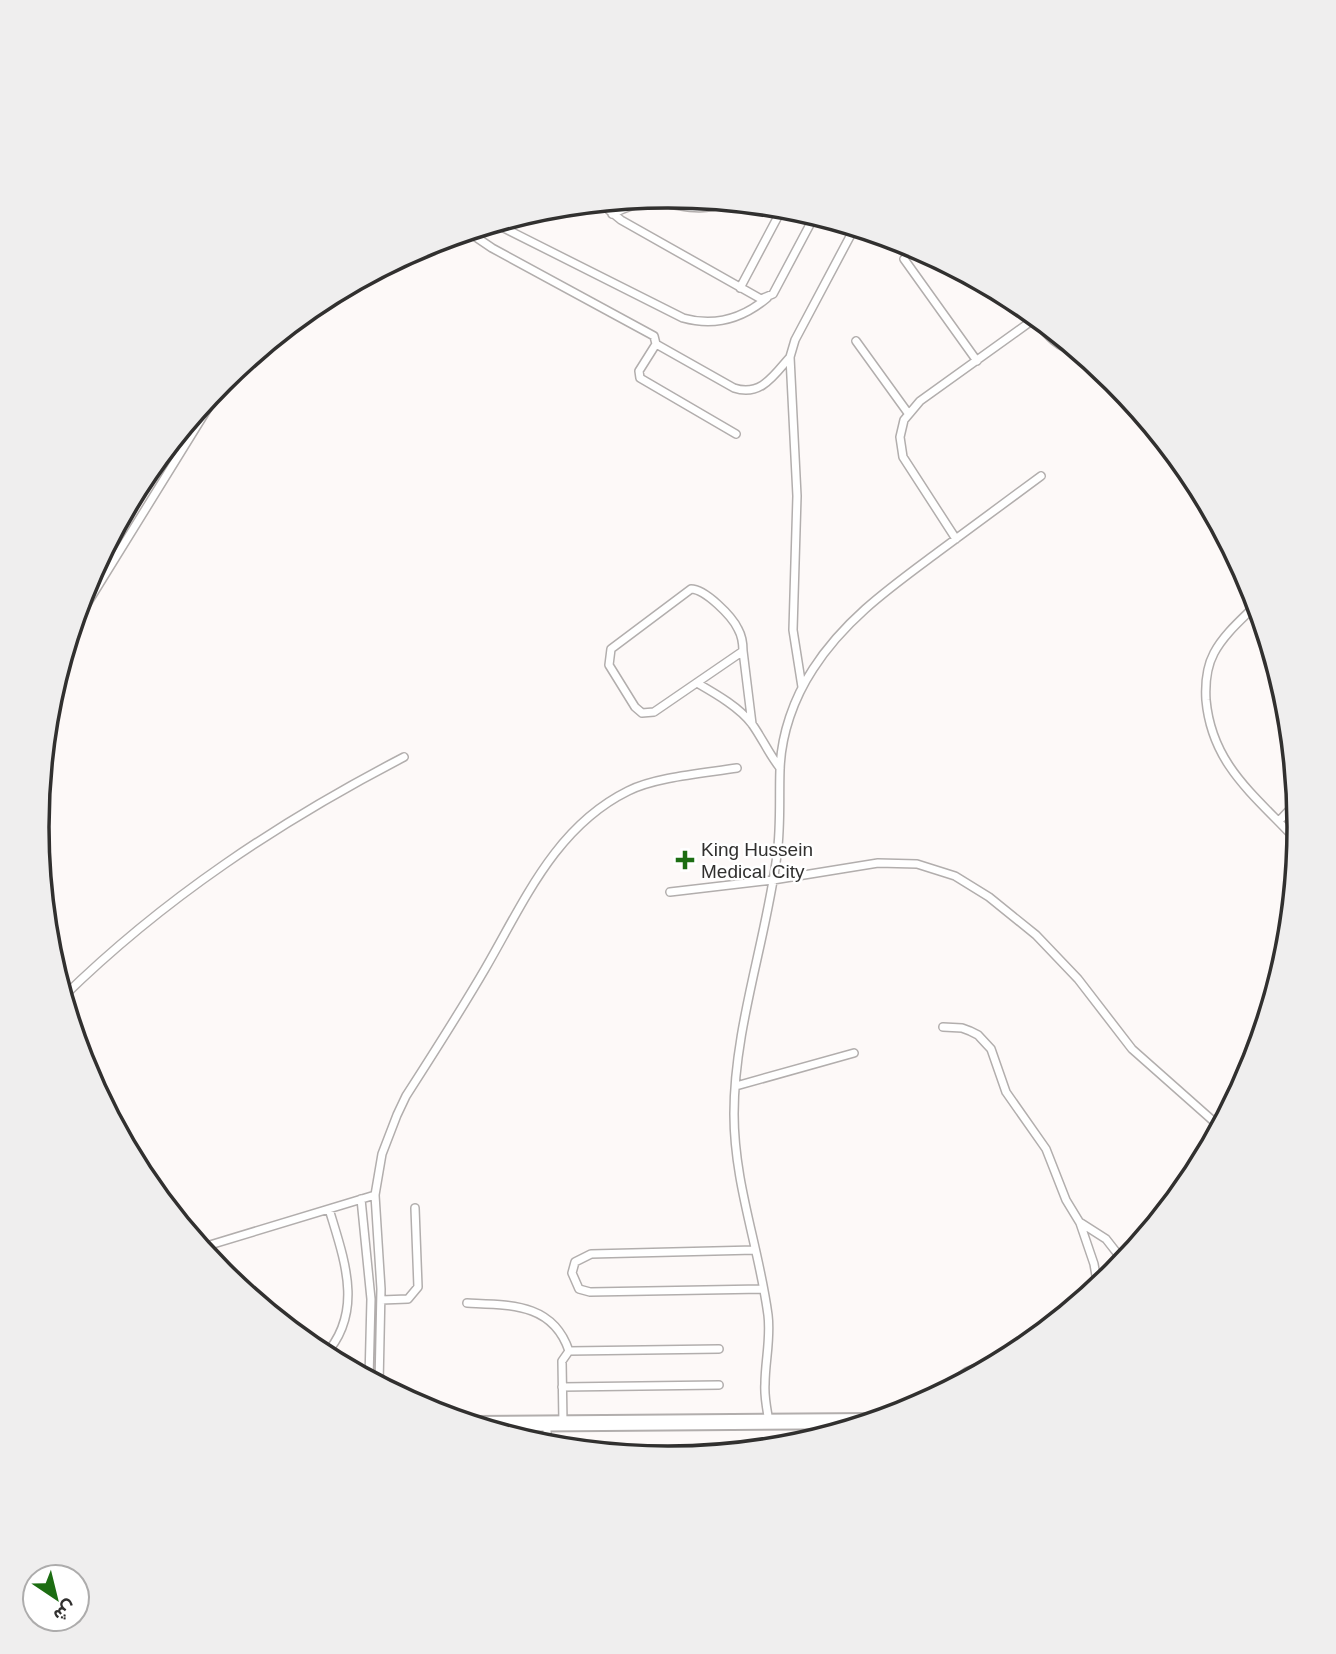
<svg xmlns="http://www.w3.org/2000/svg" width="1336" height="1654" font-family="Helvetica,Vazirmatn,sans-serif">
	<rect width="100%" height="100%" fill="#fdf9f8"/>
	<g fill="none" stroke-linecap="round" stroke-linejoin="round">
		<!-- lane casing -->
		<g stroke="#b2aead" stroke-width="10">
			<path id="lane" d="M599,202L621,220L761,299L773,294L815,215
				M612,214C624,208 636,203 649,203C682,202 691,215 728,202
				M494,223L683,318C715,327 742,319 767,298
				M467,231L492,248L654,336L656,344L639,371L640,378L736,434
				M904,259L977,361
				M740,288L783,207
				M1034,319C1047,335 1058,349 1079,352
				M856,341L908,413
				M656,344L734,388C761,397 774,375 790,357
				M956,539L903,457L900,437L904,420L920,401L1037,317
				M691,589C705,589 732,616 738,629C742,636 743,643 743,651L654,712L642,713L635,707L609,665L611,649Z
				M1257,604C1242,619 1224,634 1214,653C1206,668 1205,683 1206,700C1212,766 1256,796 1298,842
				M72,628L229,374
				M743,651L752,724
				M697,683C716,694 739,707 752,724C762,738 769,754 780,768
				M802,687L793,630L797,496L790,357L795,340L855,227
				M1279,821L1297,802
				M670,892L773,880L878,863L917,864L955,876L989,897L1036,935L1078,979L1132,1049L1220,1127
				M63,997C164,898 279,822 404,757
				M943,1027L962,1028L970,1031L978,1035L991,1049L1006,1092L1046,1149L1066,1200L1080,1223L1094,1264L1098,1287
				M736,1086L854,1053
				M361,1199L371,1299L369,1379
				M1081,1223L1106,1239L1124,1262
				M200,1248L375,1195
				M755,1250L591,1254L575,1262L572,1273L579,1289L590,1292L763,1289
				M381,1300L408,1299L418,1287L415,1208
				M467,1303C510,1305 553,1303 569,1351
				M324,1356C365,1312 344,1259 329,1209
				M379,1385L381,1289L375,1195L382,1154L397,1115L406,1096C433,1054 460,1012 485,969C524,902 555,827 628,791C655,777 706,773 737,768
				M562,1387L719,1385
				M769,1422C767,1409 764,1397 765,1384C765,1361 771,1339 768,1315C759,1247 734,1184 734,1114C734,1028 766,941 777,855C781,826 779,798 780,770C781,734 794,698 813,669C845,619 891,587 938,552C972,527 1007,501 1041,476
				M563,1423L562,1361L569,1351L719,1349
				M547,1446V1423"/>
		</g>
		<!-- street casing -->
		<g stroke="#b2aead" stroke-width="18">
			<path id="street" d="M952,1387L969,1375L999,1363
				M473,1424L874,1421"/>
		</g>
		<!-- lane -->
		<use href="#lane" stroke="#fff" stroke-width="7"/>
		<!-- street -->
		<use href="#street" stroke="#fff" stroke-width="14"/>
	</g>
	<!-- markers -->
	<path fill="#1c6d12" stroke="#fff" stroke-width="2.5" d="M681.5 849.5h7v7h7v7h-7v7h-7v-7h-7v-7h7z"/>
	<g text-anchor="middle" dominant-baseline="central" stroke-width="5" stroke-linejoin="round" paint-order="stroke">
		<!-- poi labels -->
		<g font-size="19" fill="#31302f" stroke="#fff" text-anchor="start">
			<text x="701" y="849">King Hussein<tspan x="701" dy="22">Medical City</tspan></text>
		</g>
	</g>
	<!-- crop -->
	<path d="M0 0H1336V1654H0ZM49 827a619 619 0 1 1 1238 0a619 619 0 1 1-1238 0Z" fill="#efeeee" fill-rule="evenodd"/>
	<path fill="none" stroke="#31302f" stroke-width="3.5" d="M49 827a619 619 0 1 1 1238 0a619 619 0 1 1-1238 0Z"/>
	<!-- north arrow -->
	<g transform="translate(56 1598) rotate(145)"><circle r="33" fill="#ffffff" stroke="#adacac" stroke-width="2"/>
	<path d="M0-5L12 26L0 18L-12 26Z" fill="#1c6d12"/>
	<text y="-10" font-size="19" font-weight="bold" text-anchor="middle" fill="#31302f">ش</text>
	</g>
</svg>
